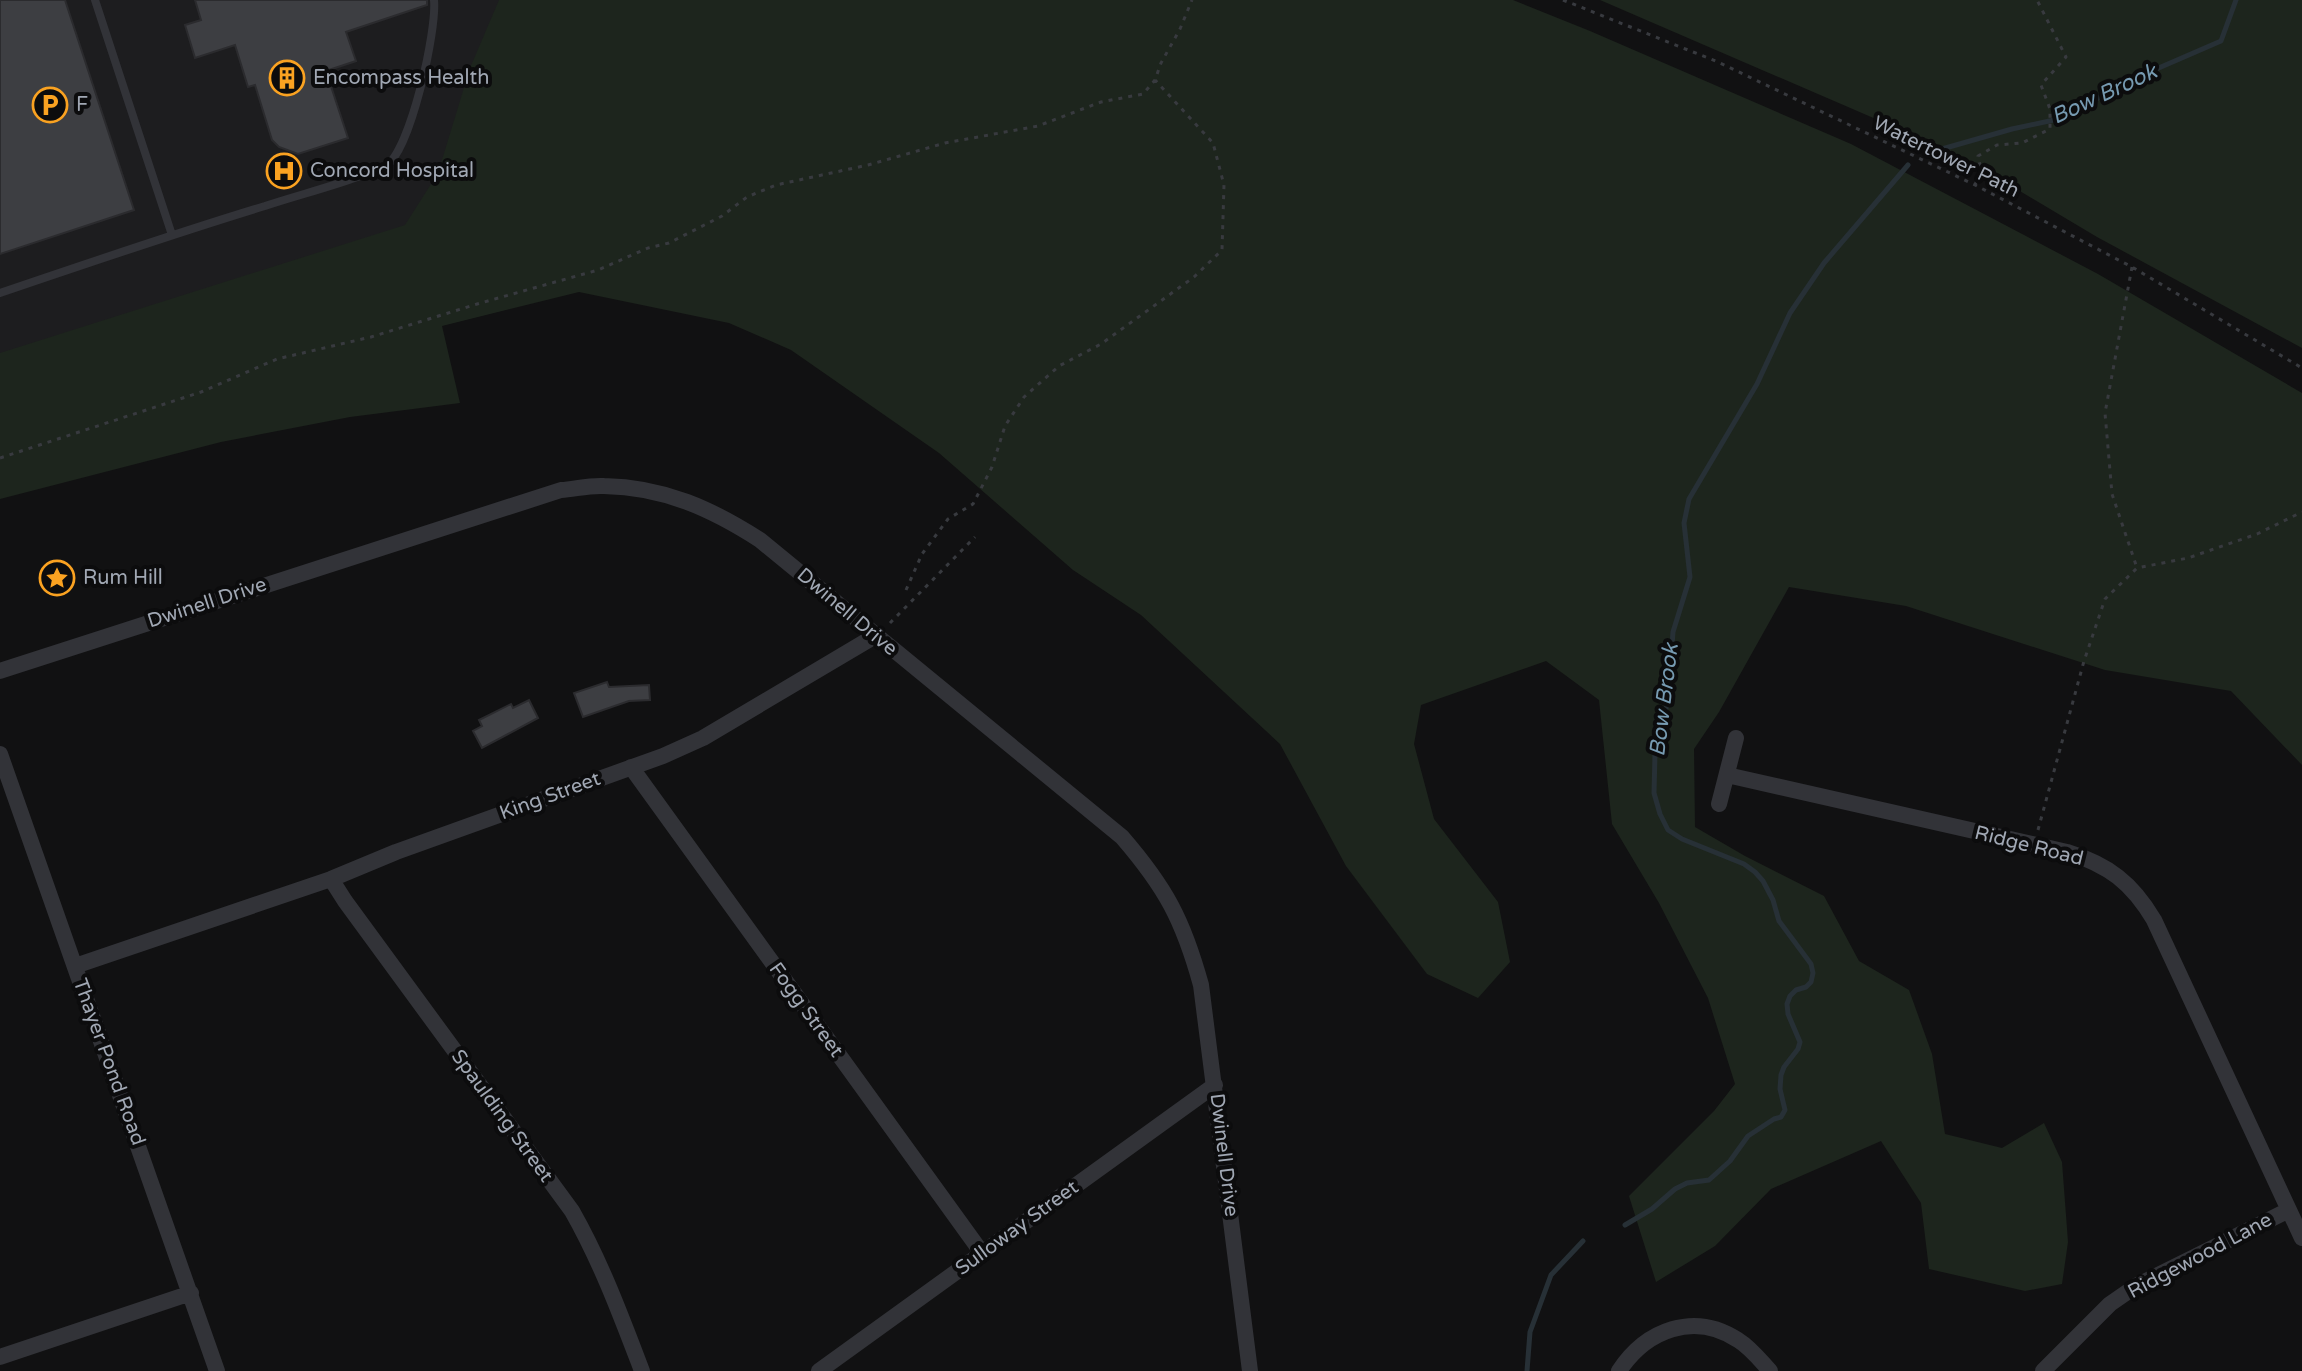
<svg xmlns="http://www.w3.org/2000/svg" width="2302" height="1371" font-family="'Varela Round',sans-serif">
	<rect width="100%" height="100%" fill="#111112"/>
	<!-- built -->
	<path fill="#1d1d1f" d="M0,0H524L648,248L0,445Z"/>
	<!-- green -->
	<path fill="#1d251d" d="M499,0H1513L1590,31L1851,144L2098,274L2302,393V765L2231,691L2105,670L1906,606L1789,587L1719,712L1694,749L1695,827L1745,856L1824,896L1859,961L1909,990L1932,1054L1945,1134L2002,1148L2044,1123L2062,1162L2068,1242L2062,1284L2025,1291L1929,1269L1921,1203L1881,1141L1771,1189L1715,1246L1656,1282L1629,1196L1714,1111L1735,1084L1708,998L1659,903L1612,824L1599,700L1546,661L1421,705L1414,744L1434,819L1498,902L1510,962L1478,998L1427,974L1346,866L1280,744L1141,615L1073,570L939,453L791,350L729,323L579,292L442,326L460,403L350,417L221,442L0,499V353L405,225L438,173L470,68Z
		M1600,0H2302V348L2097,237L2003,181L1892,126Z"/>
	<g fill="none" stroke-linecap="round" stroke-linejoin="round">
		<!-- stream -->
		<path stroke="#273036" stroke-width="5" d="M1942,149L2012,129L2063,118L2124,83L2221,41L2236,0
			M1625,1225L1652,1209L1675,1189L1687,1183L1709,1180L1730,1161L1748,1136L1774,1119L1781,1117L1785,1110L1780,1089L1781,1075L1784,1067L1798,1049L1800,1042L1788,1014L1787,1004L1790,996L1796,990L1806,987L1811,982L1813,973L1811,964L1779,921L1773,900L1763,881L1755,872L1744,864L1682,839L1668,830L1660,814L1654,793L1655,754L1668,700L1673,632L1690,577L1684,523L1689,499L1757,384L1790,313L1824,263L1908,165
			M1527,1371L1530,1332L1551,1275L1583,1241"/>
	</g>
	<!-- building -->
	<path fill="#3d3e42" stroke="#2b2b2e" stroke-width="2" d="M0,0H65L134,210L0,254Z
		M195,0H427V5L346,32L356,61L326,71L348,138L298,154L279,147L272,140L255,85L248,87L235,45L195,58L185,25L201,20Z
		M607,682L609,687L649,685L650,700L629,701L583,717L574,693Z
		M529,700L538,718L482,748L473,731L482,726L479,720L511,704L513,708Z"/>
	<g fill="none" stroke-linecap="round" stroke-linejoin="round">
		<!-- path -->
		<path stroke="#383a3f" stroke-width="3" stroke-dasharray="4 6" stroke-linecap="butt" d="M1563,0L1718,62L1975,185L2132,267L2302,368
			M1975,185L1981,170L1978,156L1997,145L2022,143L2050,129V109L2041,85L2066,57L2037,0
			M2132,267L2105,413L2112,494L2137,568
			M0,458L201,392L277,359L371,337L477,304L598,270L648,248L669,243L722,216L747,197L776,185L868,165L945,143L1038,126L1101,102L1143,94L1155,80L1161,63L1180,29L1192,0
			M906,590L922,554L948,519L973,504L992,467L1005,426L1024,397L1059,366L1101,344L1194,277L1222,250L1224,185L1213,143L1155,80
			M890,623L975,537
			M2038,830L2084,661L2105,599L2137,568L2188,558L2257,534L2302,512"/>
		<!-- lane -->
		<path stroke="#323338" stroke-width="8" d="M95,0L172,235
			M0,293C88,263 176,233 265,206C298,195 331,187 363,175C370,172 380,170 386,166C411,149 437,30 434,0"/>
		<!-- street -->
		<path stroke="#323338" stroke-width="16" d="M0,671L561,490C575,489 590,485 604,486C664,487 712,509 760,540L1122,837C1166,888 1183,920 1201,985L1250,1371
			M0,754L217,1371
			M631,767L982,1253
			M1727,775L2067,852C2109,865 2132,883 2154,920L2302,1238
			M1719,804L1736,738
			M331,879L345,901L572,1211C601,1262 621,1316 642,1371
			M75,966L331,879L396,852L663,756L703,738L875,636
			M0,1357L191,1293
			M819,1371L1215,1085
			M1619,1371C1646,1330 1694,1311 1738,1340C1751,1348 1760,1360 1770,1371
			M2043,1371L2110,1304L2136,1286L2289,1210"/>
	</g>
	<!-- icons -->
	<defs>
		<g id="building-ring" transform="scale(1.8)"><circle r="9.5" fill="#0c0c0d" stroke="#faa221" stroke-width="1.5"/><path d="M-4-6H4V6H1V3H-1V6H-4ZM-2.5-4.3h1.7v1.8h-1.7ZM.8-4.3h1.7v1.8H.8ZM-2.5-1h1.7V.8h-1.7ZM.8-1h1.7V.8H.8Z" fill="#faa221"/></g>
		<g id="parking-ring" transform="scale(1.8)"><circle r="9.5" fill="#0c0c0d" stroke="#faa221" stroke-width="1.5"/><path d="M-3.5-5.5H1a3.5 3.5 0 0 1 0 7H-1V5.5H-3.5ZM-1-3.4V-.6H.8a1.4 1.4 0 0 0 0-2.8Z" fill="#faa221"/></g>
		<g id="hospital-ring" transform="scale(1.8)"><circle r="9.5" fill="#0c0c0d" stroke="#faa221" stroke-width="1.5"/><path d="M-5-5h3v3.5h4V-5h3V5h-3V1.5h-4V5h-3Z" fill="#faa221"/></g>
		<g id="sight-ring" transform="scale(1.8)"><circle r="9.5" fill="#0c0c0d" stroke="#faa221" stroke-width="1.5"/><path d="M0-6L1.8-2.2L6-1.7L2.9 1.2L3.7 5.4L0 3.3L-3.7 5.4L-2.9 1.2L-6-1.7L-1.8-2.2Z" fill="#faa221"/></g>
	</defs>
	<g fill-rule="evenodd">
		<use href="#building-ring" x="287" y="78"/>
		<use href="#parking-ring" x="50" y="105"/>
		<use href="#hospital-ring" x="284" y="171"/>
		<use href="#sight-ring" x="57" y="578"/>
	</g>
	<g text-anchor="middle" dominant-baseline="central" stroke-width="8" stroke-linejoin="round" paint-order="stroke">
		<!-- poi labels -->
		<g font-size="20" fill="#a1a8b4" stroke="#0c0c0d" text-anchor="start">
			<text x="313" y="78">Encompass Health</text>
			<text x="76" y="105">F</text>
			<text x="310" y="171">Concord Hospital</text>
			<text x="83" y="578">Rum Hill</text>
		</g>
		<!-- street labels -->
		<g font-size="20" fill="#a1a8b4" stroke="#0c0c0d">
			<text transform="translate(1946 157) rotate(26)">Watertower Path</text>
			<text transform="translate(207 603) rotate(-18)">Dwinell Drive</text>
			<text transform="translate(847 612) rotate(40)">Dwinell Drive</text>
			<text transform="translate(550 796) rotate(-20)">King Street</text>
			<text transform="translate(2029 846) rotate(14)">Ridge Road</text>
			<text transform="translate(806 1010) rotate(54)">Fogg Street</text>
			<text transform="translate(109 1062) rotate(70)">Thayer Pond Road</text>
			<text transform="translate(502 1116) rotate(54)">Spaulding Street</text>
			<text transform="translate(1224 1155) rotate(83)">Dwinell Drive</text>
			<text transform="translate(1017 1228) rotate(-36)">Sulloway Street</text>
			<text transform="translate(2200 1256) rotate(-28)">Ridgewood Lane</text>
		</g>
		<!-- water labels -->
		<g font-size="22" font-style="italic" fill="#769ab1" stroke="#0c0c0d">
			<text transform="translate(2104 94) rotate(-25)">Bow Brook</text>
			<text transform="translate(1664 700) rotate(-83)">Bow Brook</text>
		</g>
	</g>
</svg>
